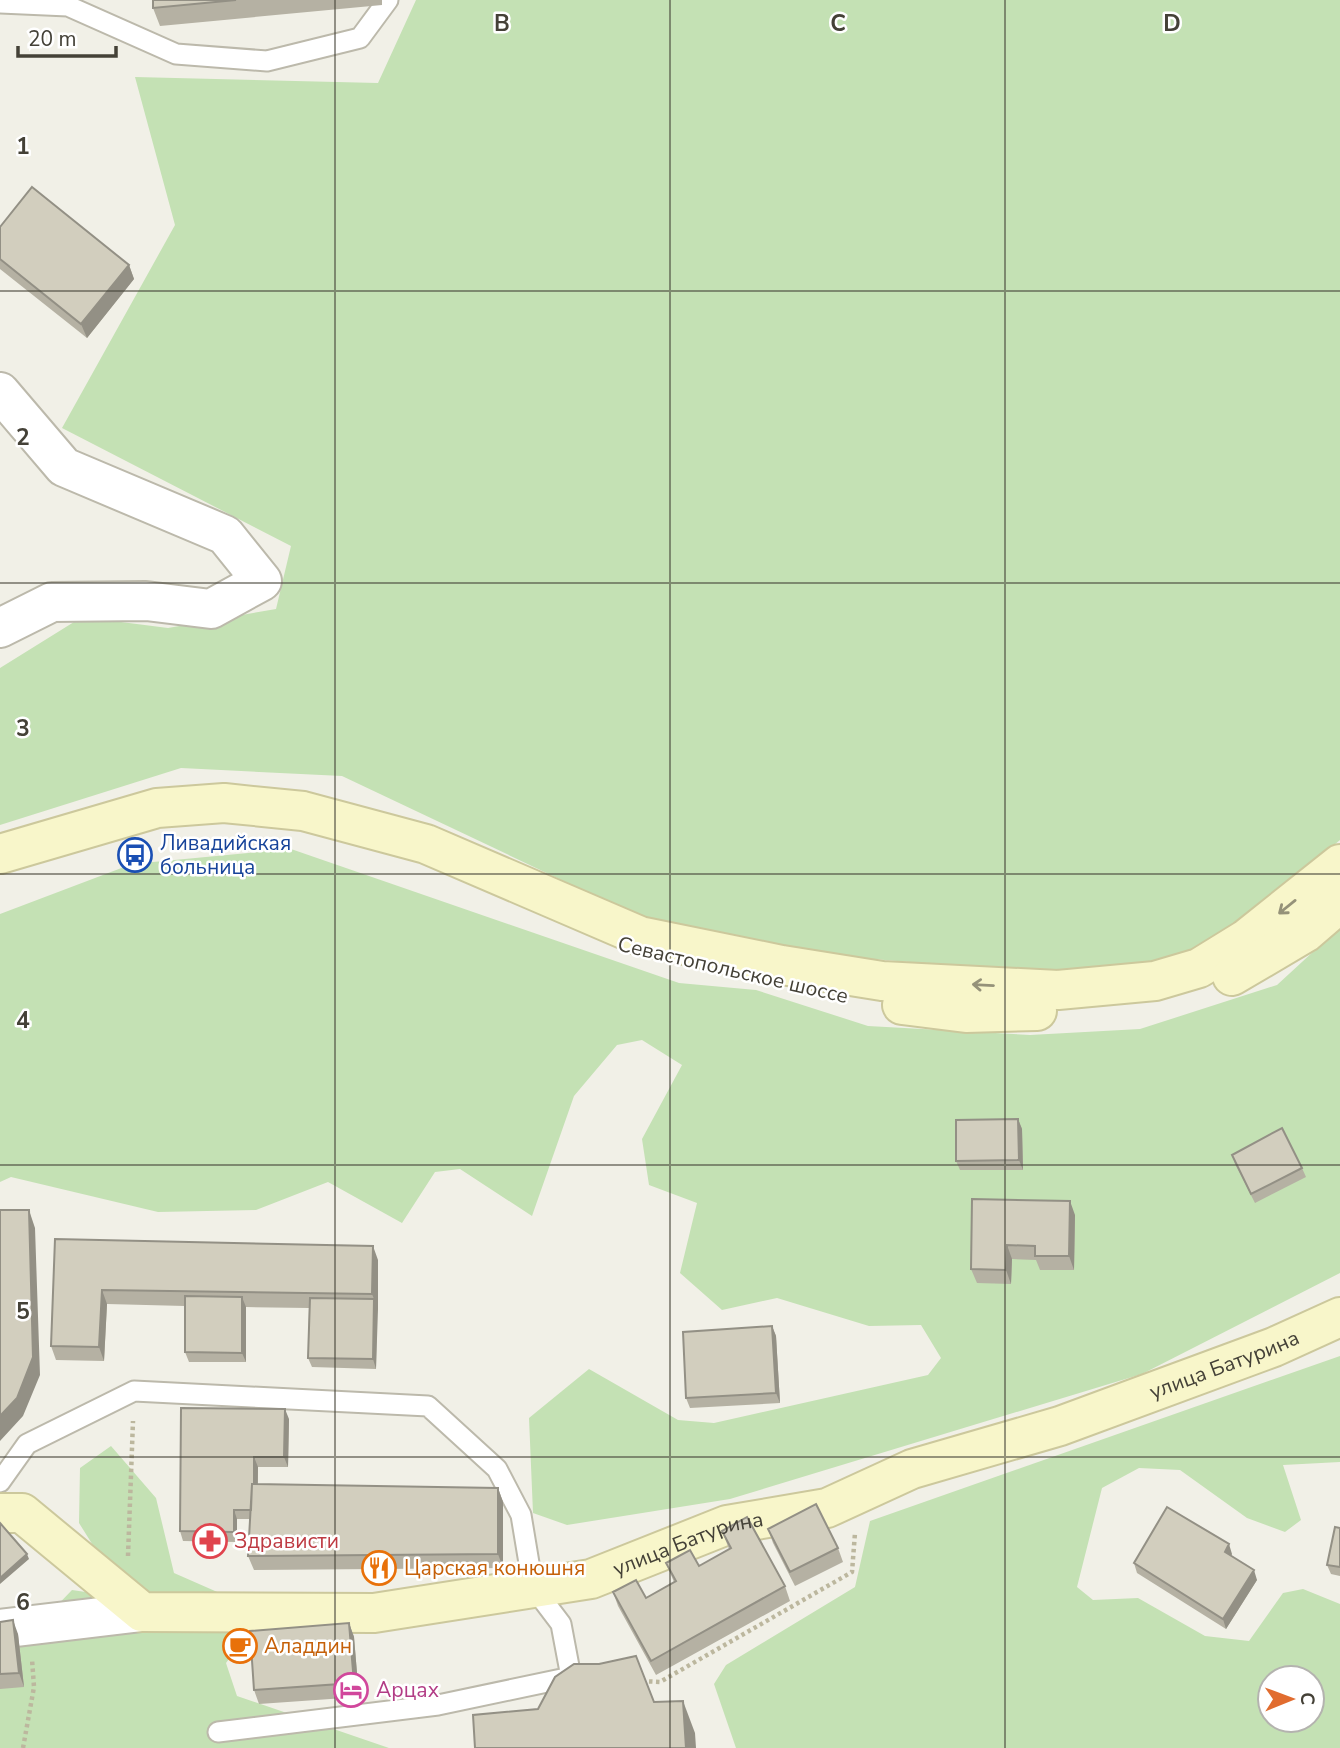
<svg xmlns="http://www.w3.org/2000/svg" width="1340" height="1748" font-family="'Nunito Sans',sans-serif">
	<rect width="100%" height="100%" fill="#f1f0e7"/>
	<!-- green -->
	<path fill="#c4e1b4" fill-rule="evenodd" d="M416,0H1340V840L1211,948L1134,972L1085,976L860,958L684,938L342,776L181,768L0,825V668L82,617L168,628L276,609L291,546L62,428L175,225L135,77L378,83Z
		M291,849L679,983L756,990L868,1026L1030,1035L1140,1029L1277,985L1340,927V1273L1142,1374L730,1499L567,1525L533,1513L529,1418L589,1369L678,1420L714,1423L928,1375L941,1358L921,1325L869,1326L777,1298L722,1310L680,1273L697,1203L649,1185L642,1139L682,1065L642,1040L617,1045L574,1096L532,1216L460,1169L435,1172L402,1223L328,1182L256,1210L158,1212L11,1177L0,1182V914L132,864Z
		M1340,1356V1462L1283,1465L1301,1520L1285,1532L1247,1518L1180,1470L1139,1468L1102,1488L1077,1587L1093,1600L1138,1598L1205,1636L1249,1641L1283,1593L1303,1589L1340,1604V1748H736L714,1684L726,1665L855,1587L870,1521ZM1270,1678H1312V1720H1270Z
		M111,1446L156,1498L174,1573L263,1612L226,1663L237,1696L389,1748H0V1647L19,1645L72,1590L126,1598L79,1523L80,1468Z"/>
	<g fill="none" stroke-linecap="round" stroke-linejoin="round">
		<!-- lane casing -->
		<g stroke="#bcb9ab" stroke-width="23">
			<path id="lane" d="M0,3L68,6L176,54L267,61L360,38L388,0
				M0,1482L27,1444L134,1391L428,1406L497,1469L521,1515L533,1587L561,1624L571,1677L438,1705L218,1732"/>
		</g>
		<!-- street casing -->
		<g stroke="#bcb9ab" stroke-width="42">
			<path id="street" d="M0,392L64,467L225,535L262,581L211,609L146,601L52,602L0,628
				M0,1629L142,1612"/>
		</g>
		<!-- secondary casing -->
		<g stroke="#ccc89c" stroke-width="42">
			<g id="secondary">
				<path d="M0,854L157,808L224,803L303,811L426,844L640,936L782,965L882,981L1058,990L1155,981L1199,968L1246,939L1340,864"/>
				<path d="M1232,976L1305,933L1340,903"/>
				<path d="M902,1005L966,1013L1037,1011"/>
				<path id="s1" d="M0,1513H22L142,1612L374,1613L591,1579L727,1525L827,1508L912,1469L1060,1426L1274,1347L1340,1317"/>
			</g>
		</g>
		<!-- path -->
		<path stroke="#bcb79e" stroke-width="4.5" stroke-dasharray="3.5 3.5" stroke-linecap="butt" d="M128,1556L133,1421
			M642,1681L660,1682L852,1572L855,1533
			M23,1748L34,1687L32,1659"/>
		<!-- lane -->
		<use href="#lane" stroke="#fff" stroke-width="19"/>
		<!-- street -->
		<use href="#street" stroke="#fff" stroke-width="38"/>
		<!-- secondary -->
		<use href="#secondary" stroke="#f8f6ca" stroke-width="38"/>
	</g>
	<!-- wall -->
	<path fill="#b5b1a3" d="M153,0H382V5L160,26L153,8Z
		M0,227L129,265L134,279L87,338L0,269Z
		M1018,1119L1022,1129L1023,1170H960L956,1161Z
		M1232,1155L1302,1168L1306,1177L1255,1203L1235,1164Z
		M972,1199L1075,1215L1074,1270H1040L1036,1260L1012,1259L1011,1284L977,1283L971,1269Z
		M55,1239L378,1260L376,1369L312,1367L308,1358L309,1308L246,1307V1362H189L185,1352V1306L107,1304L104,1361L56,1360L51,1346Z
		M772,1326L776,1336L780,1403L690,1408L686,1398Z
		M289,1419L288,1467H258V1484L498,1488L503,1502V1568L254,1570L248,1556L250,1519H237V1542L183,1541L180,1531Z
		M1340,1528V1576L1331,1574L1327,1565Z
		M768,1529L838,1548L843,1562L795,1586L773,1543Z
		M722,1531L785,1586L790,1601L656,1675L618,1606L613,1592L646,1598L674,1582L666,1563L699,1566L729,1549Z
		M1232,1554L1231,1556L1257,1580L1226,1629L1137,1573L1134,1563Z
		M0,1622L18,1634L24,1687L0,1689Z
		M349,1623L354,1637L359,1697L259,1704L254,1690Z"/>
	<!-- shaded-wall -->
	<path fill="#939085" d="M129,265L134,279L87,338L81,324Z
		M1018,1119L1022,1129L1023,1170L1019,1160Z
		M1070,1201L1075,1215L1074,1270L1069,1256Z
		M29,1210L35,1228L40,1375L23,1416L0,1441V1416Z
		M1007,1245L1012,1259L1011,1284L1006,1270Z
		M373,1246L378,1260V1309L372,1294Z
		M102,1290L107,1304L104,1361L99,1347Z
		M242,1297L246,1307V1362L242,1353Z
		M374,1299L378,1309L376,1369L373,1359Z
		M772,1326L776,1336L780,1403L776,1393Z
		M285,1409L289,1419L288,1467L284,1457Z
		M254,1457L258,1467L257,1519L254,1510Z
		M498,1488L503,1502V1568L498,1554Z
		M234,1510L237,1519V1542L234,1532Z
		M1229,1544L1232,1554L1228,1561L1225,1552Z
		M27,1554L29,1559L0,1584V1578Z
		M1254,1570L1257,1580L1226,1629L1223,1619Z
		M13,1620L18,1634L24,1687L19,1673Z
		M349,1623L354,1637L359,1697L354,1683Z
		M683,1701L695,1733L696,1748H686Z"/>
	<!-- building -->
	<path fill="#d2cebe" stroke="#939085" stroke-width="2" d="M153,0H236L153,8Z
		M32,187L129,265L81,324L0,259V227Z
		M1018,1119L1019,1160L956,1161V1120Z
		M1282,1128L1302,1168L1251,1194L1232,1155Z
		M972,1199L1070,1201L1069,1256H1035V1246L1007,1245L1006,1270L971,1269Z
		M0,1210H29L33,1357L17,1398L0,1416Z
		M55,1239L373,1246L372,1294L102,1290L99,1347L51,1346Z
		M185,1296L242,1297V1353L185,1352Z
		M310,1298L374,1299L373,1359L308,1358Z
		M772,1326L776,1393L686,1398L683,1332Z
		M181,1408L285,1409L284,1457H254V1484H252L251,1510H234V1532L180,1531Z
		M252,1484L498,1488V1554L248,1556Z
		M816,1504L838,1548L790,1572L768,1529Z
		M1167,1507L1229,1544L1225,1552L1254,1570L1223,1619L1134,1563Z
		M747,1517L785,1586L651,1661L613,1592L636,1580L646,1598L676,1581L666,1563L690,1550L699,1566L731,1548L722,1531Z
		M0,1523L27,1554L0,1578Z
		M1335,1527L1340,1528V1567L1327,1565Z
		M13,1620L19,1673L0,1674V1622Z
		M349,1623L354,1683L254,1690L250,1631Z
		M636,1656L654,1702L683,1701L686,1748H475L473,1715L538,1709L555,1677L574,1664H599Z"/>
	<!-- one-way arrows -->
	<defs><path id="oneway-shaft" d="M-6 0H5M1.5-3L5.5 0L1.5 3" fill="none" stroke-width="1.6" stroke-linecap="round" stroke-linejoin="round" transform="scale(1.75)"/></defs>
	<g stroke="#959279">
		<use href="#oneway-shaft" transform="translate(1287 907) rotate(141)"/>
		<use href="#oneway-shaft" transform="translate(983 985) rotate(-177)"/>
	</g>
	<!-- grid -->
	<path fill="none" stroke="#444137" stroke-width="2" stroke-opacity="0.55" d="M335,0V1748M670,0V1748M1005,0V1748M0,291H1340M0,583H1340M0,874H1340M0,1165H1340M0,1457H1340"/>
	<!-- icons -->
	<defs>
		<g id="bus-ring" transform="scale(1.75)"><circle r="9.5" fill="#fff" stroke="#1a4fb4" stroke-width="1.5"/><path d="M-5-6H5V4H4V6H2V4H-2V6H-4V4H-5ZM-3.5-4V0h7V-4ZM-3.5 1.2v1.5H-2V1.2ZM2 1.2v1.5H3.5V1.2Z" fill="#1a4fb4"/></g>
		<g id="pharmacy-ring" transform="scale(1.75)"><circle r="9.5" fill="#fff" stroke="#e0444e" stroke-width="1.5"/><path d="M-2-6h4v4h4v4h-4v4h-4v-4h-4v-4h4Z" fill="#e0444e"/></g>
		<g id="restaurant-ring" transform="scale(1.75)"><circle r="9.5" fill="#fff" stroke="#e8710a" stroke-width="1.5"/><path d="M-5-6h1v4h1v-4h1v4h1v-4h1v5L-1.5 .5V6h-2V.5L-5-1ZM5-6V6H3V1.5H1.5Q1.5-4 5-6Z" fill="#e8710a"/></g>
		<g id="cafe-ring" transform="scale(1.75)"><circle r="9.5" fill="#fff" stroke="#e8710a" stroke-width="1.5"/><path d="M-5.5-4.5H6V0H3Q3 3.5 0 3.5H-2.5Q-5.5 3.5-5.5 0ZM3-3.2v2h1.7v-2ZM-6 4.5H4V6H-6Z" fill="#e8710a"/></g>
		<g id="hotel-ring" transform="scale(1.75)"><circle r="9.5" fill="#fff" stroke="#d1479c" stroke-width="1.5"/><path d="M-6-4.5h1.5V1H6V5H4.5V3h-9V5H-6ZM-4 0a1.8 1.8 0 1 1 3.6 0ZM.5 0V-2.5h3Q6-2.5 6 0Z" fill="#d1479c"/></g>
	</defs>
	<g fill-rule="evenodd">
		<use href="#bus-ring" x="135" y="855"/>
		<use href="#pharmacy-ring" x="210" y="1541"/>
		<use href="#restaurant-ring" x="379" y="1568"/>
		<use href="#cafe-ring" x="240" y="1646"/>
		<use href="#hotel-ring" x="351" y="1690"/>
	</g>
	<g text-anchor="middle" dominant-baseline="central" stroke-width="5" stroke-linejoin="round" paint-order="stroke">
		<!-- transit labels -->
		<g font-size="21" fill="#164399" stroke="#fff" text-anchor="start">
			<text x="160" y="843">Ливадийская<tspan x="160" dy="24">больница</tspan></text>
		</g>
		<!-- street labels -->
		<g font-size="21" fill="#444137" stroke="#fff">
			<text transform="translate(733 970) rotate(13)">Севастопольское шоссе</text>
			<text stroke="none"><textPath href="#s1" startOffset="1300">улица Батурина</textPath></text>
			<text stroke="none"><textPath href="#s1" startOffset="733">улица Батурина</textPath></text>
		</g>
		<!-- health labels -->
		<g font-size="21" fill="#be3a42" stroke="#fff" text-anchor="start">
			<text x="234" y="1541">Здрависти</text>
		</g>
		<!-- food labels -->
		<g font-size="21" fill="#c56008" stroke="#fff" text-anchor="start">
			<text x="404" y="1568">Царская конюшня</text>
			<text x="264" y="1646">Аладдин</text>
		</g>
		<!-- hotel labels -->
		<g font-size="21" fill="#b23c85" stroke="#fff" text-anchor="start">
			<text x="376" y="1690">Арцах</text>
		</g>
	</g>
	<g font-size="23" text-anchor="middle" font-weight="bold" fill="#444137" stroke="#fff" stroke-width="5" stroke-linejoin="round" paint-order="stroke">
		<text x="502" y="31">B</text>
		<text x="838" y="31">C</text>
		<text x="1172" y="31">D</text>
		<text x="23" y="154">1</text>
		<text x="23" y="445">2</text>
		<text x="23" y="736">3</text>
		<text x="23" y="1028">4</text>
		<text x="23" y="1319">5</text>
		<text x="23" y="1610">6</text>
	</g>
	<!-- north arrow -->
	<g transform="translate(1291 1699) rotate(89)"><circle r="33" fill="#ffffff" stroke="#b4b3af" stroke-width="2"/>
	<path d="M0-5L12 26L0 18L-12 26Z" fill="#e16c2f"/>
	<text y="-10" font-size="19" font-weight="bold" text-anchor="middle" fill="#444137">С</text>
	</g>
	<!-- scale -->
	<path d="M18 46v10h98v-10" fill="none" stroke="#444137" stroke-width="3.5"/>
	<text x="28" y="46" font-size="21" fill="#444137" stroke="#ffffff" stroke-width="5" paint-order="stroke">20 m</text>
</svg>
